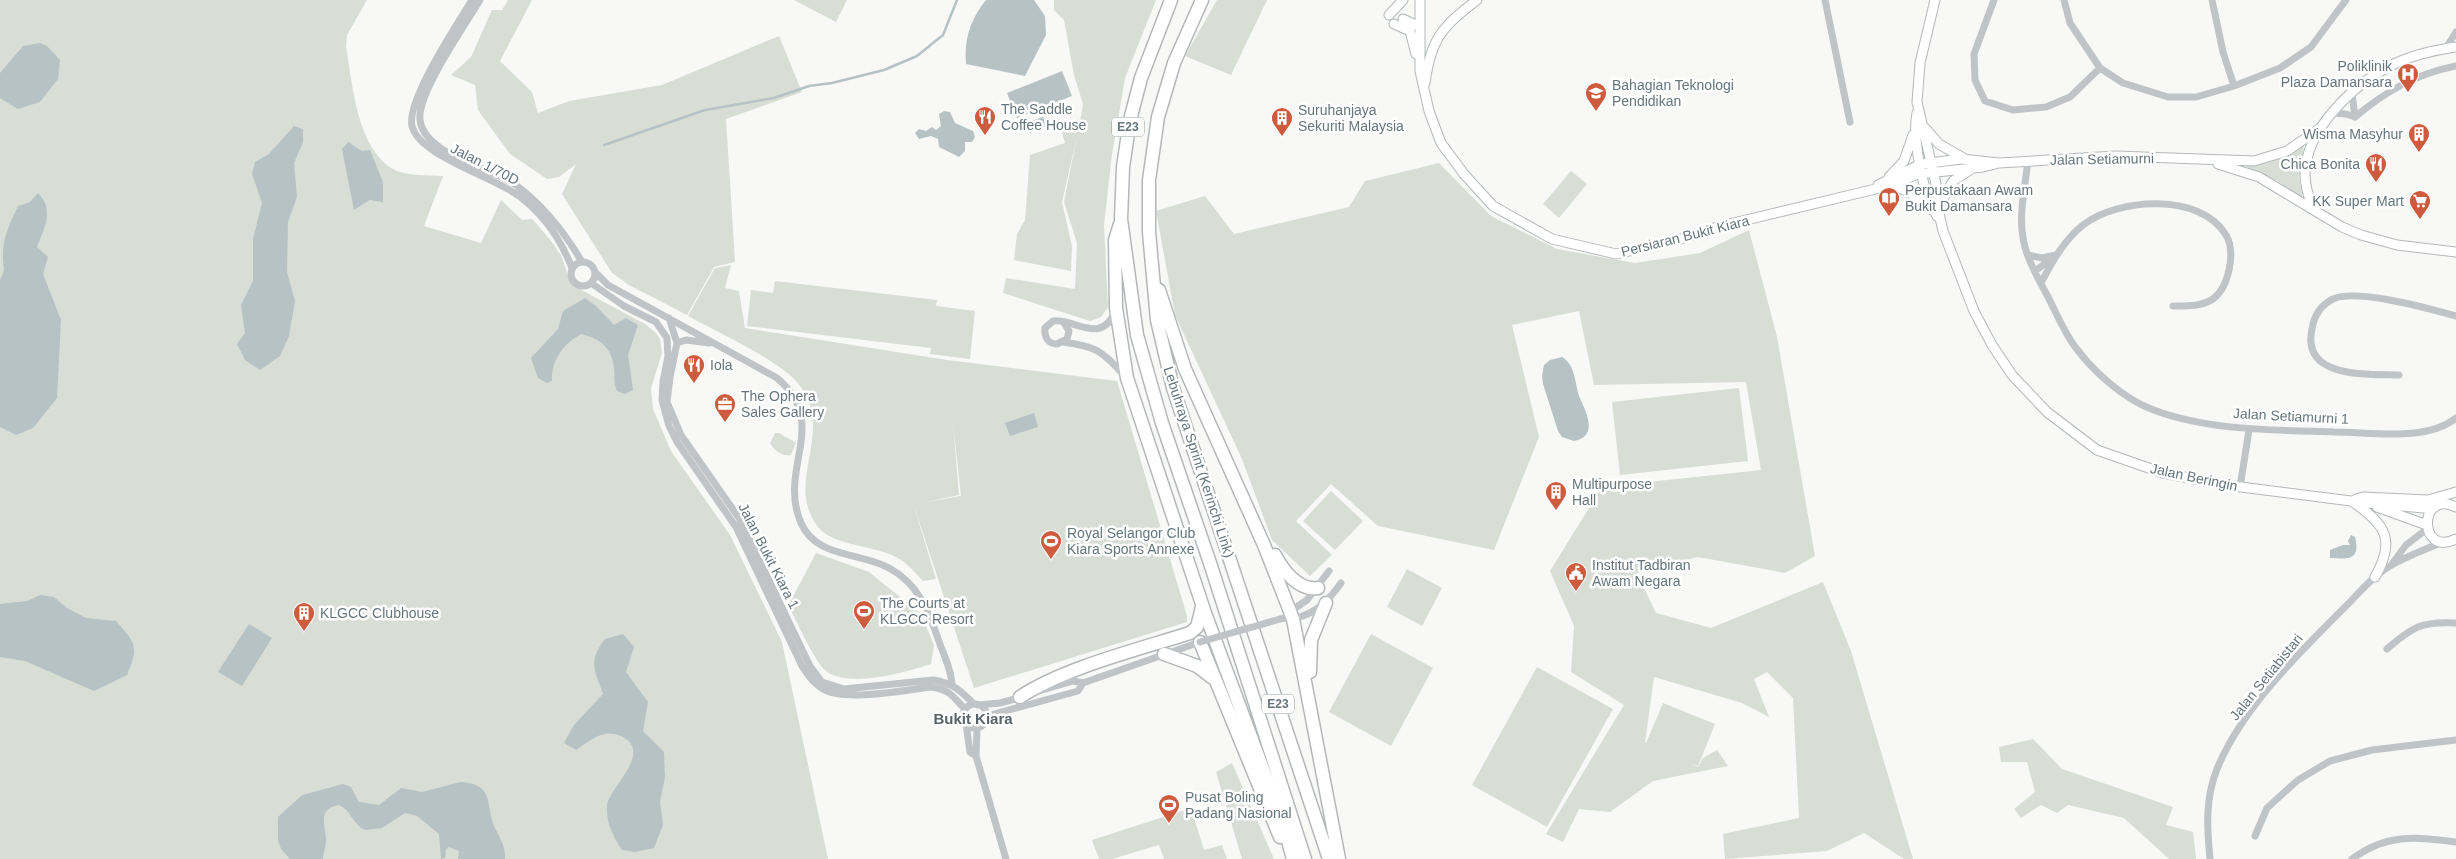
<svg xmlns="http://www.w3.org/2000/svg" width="2456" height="859" font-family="Helvetica,sans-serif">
	<rect width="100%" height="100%" fill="#f8f8f6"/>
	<!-- green -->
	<path fill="#d8ddd6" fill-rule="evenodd" d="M0,0H367L347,35L346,47C353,86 357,152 397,171C409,176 430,175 443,176L424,226L481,243L501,200L522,220L532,219C542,230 552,241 560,254C566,265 566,276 574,286L645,324L655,332L660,339L662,353L651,388L653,409L671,451L730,535L782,642L828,859H0Z
		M508,0H532L500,61L532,92L538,113L569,101L662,85L779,36L802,92L726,119L735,262L714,267L687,315L629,285L612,273L562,194L576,164L559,177L547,179L510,154L478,110L475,85L451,75L471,57L492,10H502Z
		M794,0H847L836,22Z
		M1054,0H1156L1125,78L1112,154L1104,225L1108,307L1101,317L1090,321L1003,293L1006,278L1075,289L1077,243L1064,202L1077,136L1062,202L1072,246L1071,271L1014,260L1017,234L1025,220L1030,155L1065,143L1061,129L1080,121L1083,104L1074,75L1064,20L1054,10Z
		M1217,0H1267L1231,75L1185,56Z
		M2304,145L2299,178L2303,199L2277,181L2245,167L2284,157Z
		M1439,163L1491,216L1557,249L1635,263L1700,253L1749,230L1777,337L1815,556L1785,573L1698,557L1637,573L1656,613L1711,628L1823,582L1851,651L1913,859H1904L1864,833L1827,851L1725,859L1723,834L1799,818L1793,698L1767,672L1754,679L1769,717L1742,703L1654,677L1645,743H1646L1663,703L1715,724L1698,766L1691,764L1698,767L1703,758L1717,750L1728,766L1653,781L1610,812L1579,809L1563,842L1546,834L1624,705L1571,672L1574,626L1550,571L1602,487L1761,470L1746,382L1594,385L1579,311L1512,325L1539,437L1494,550L1378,526L1331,484L1296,521L1332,555L1310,576L1272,540L1242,459L1175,315L1156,211L1205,196L1234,234L1349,207L1365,181Z
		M1571,171L1587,184L1559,218L1543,204Z
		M731,265L725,288L739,291L745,328L947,360L1117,381L1187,616V622L974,688L913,503L936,579L923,581C916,574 909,565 901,560C880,545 833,547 818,527C782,481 840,428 795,380C774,358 717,332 688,316L715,268ZM953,423L961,496L926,502L959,495Z
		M775,281L937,300L936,306L975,311L970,359L930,354L931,348L747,326L751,290L773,293Z
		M1739,388L1748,461L1620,475L1612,402Z
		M775,433H779L796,443L791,455C782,457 774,450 770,443Z
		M1331,491L1363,521L1335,550L1303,521Z
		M816,553L869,572L921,614L934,645L931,664C906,672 840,692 821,666C808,648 799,625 788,606Z
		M1407,569L1442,588L1422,626L1387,607Z
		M1371,634L1433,668L1391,746L1329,712Z
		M1537,667L1613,709L1547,827L1472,785Z
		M2033,739L2062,769L2173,807L2166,825L2193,832L2196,859H2169L2124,818L2068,805L2057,813L2041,805L2021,818L2014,809L2035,792L2027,762H2001L1999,747Z
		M1232,763L1274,859H1242L1216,772Z
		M1191,808L1204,850L1222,845L1227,859H1164L1159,845L1112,859H1099L1092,840Z"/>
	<!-- water -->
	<path fill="#b7c2c5" d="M986,0H1034L1045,16L1046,35L1025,76L966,64C964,39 970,20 986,0Z
		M40,43L47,46L60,60L58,79L40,102L18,109L0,98V73L23,46Z
		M1062,71L1072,96L1017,118L1007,93Z
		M944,111L950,112L955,123L973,131L975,137L972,142H965V151L959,157L939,147L938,139L931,136L919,139L915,133L919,129L926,131L932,127L936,130L941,126L939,114Z
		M1043,117L1047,126L1030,133L1026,123Z
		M294,126L303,129V142L294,163L297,197L288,222L287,272L295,301L289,336L280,356L260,370L245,360L237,344L245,333L241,305L253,281V239L262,203L252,174L255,162L269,154Z
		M348,142L362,151L370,150L383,182V202L370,200L354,210L342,149Z
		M38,193C55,210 44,228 37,247L48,257L43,274L61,320L57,398L33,428L16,435L0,427V280L4,270C0,244 7,229 18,206L30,202Z
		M585,298L596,306L614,325L626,318L638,325L628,355L633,390L625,394L617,391C613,383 615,376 614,368C611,346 600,339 581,334C563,344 551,361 552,381L547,383L538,378L531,358L558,329L563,311Z
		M1562,357C1575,364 1575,383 1579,396C1585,410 1600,436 1574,441L1562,437L1558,431L1543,384L1542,376L1544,365L1550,360Z
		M1034,413L1038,427L1010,436L1005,423Z
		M2351,535L2355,537C2361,561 2348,559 2330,558V550L2343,545H2350L2348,541Z
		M40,595L54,597L67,608L86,618L116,621C136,643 139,647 127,675L94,691L25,661L0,657V604L27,601Z
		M249,624L272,638L242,686L218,672Z
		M623,634L634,647L626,672L648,702L643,731L664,752L665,777L660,802L663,825L654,848L635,852L622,850C613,836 606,823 607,806C608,788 655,752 621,736C604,728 590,740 576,750L564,743L574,725L603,694C594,668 588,662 605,639Z
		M460,782C495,784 485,803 494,826C499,837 506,846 505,859H458L459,851L449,847L446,849L445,858L441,859L439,834L417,816L405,813L382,828L365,830C353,825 351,810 339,805C317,809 325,824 326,838C327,845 323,852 323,859H290L281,849L278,840V817L302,795L343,784L351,787L359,802L379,805L401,788L422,792Z"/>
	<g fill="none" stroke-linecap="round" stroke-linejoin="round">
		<!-- stream -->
		<path stroke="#b7c2c5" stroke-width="2.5" d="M604,145L705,110L774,98L809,86L832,83L884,70L917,56L943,35L957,0"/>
		<!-- secondary casing -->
		<g stroke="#b3b8bb" stroke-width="11">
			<path id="secondary" d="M1420,0V71L1429,111L1441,143L1464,174L1493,206L1552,239L1616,254L1681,239L1717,227L1888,186L1918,174L1983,167L1999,163
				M1935,0L1920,63L1917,102L1936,184L1938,209L1943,231L1974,311L1992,345L2012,375L2047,412L2097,450L2163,473L2233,486L2367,503L2424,508L2435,507
				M1389,15L1403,0
				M1403,19L1420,27
				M1394,24L1410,31L1416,54
				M1425,83C1431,38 1442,27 1477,0
				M1917,113C1912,138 1923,195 1937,216
				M1925,128L1939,144L1965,159
				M2218,164L2259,177L2342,227L2361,235L2397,245L2456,252
				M1889,177L1904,161L1913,135
				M1878,185L1921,164L1962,159L1999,163L2116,156L2254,161L2287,151L2319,129
				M1890,186C1909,189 1918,198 1932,210
				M1939,206L1953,181L1970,170
				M2313,208C2309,198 2305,187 2305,175C2305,129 2355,83 2394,64C2413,55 2435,50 2456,47
				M2356,499L2363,497L2428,500L2456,492
				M2353,502C2386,525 2396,540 2375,577
				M2377,507L2427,525
				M2456,507C2418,488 2418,558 2456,539"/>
		</g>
		<!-- highway casing -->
		<g stroke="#b4b7ba" stroke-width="15">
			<path id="highway" d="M1171,0L1141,78L1130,120L1123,167L1121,219L1137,335L1162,423L1210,563L1305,859
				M1202,0L1174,63L1158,117L1149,180V232L1157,320L1173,388L1329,859
				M1120,224L1115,240L1116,308L1127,378L1205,613L1283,823L1293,859
				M1159,290L1185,369L1264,545L1293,619L1339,859
				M1275,555C1283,570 1298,591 1318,588
				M1200,642L1280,837
				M1164,654L1197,666L1214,679
				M1310,672L1311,640L1326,603
				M1020,697C1063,668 1140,649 1190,633L1197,627L1202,607"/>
		</g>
		<!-- street -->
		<path stroke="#c0c4c7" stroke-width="7" d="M472,0C458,23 406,101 412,126C419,156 494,177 519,196C543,214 561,240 572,268
			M480,0C464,27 423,85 420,114C416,153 492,168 516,185C543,205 565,233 582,262
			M1825,0L1850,122
			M1994,0L1974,54L1975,80L1985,101L2013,110L2046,107L2070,97L2100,68
			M2064,0L2070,23L2100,68L2123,83L2168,97H2196L2234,86L2280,68L2311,47L2346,0
			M2212,0L2223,52L2234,86
			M2446,48L2456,32
			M2352,94L2355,117
			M2332,113L2346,114L2355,117
			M2355,117C2386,91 2416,74 2456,66
			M2028,160C2025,189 2017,218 2025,247C2030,267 2043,286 2052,305C2059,319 2066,335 2076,348C2094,372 2123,398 2151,409C2207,431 2276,430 2335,432C2371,432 2426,442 2456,418
			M2028,255L2042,258L2056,255
			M571 274a12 12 0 1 1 24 0a12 12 0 1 1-24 0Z
			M2035,271L2054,257
			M595,272L608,285L777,378C831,424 777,468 801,523C816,558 860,552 889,568C921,585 930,616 941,647C946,659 951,671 952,684
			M591,283L624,306L656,322L667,338L668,356L663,382L662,400L669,426L677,442L736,527L802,666C808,675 813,683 823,689C844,702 905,690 931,687C951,690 952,696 965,709
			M2041,283C2052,262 2064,240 2083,225C2118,198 2200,192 2226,235C2236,252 2229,287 2213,299C2201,307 2186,306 2173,306
			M669,318L677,343L670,377L667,402L681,435L739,518L810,666L822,682L844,689L933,680C953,683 961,691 974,704
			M1064,323L1069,331L1067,339L1057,344C1048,344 1044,337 1045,328L1053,321C1074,318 1102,346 1115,311
			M1063,342C1099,347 1101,351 1125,376
			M677,343L686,340L709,343
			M2399,375C2368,374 2301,379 2312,329C2314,316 2321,305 2333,299C2356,288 2430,309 2456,316
			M2240,487L2249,430
			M2392,564L2406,545L2427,529
			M1288,613L1307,600L1329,571
			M1280,619C1286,617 1290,620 1296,618C1317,613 1329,600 1341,583
			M2387,649C2412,627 2422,621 2456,623
			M1039,691L1073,681L1083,683L1200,642
			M963 716a12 12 0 1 1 24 0a12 12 0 1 1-24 0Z
			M978,705L1000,703L1022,697
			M987,716L1078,691L1083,683
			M966,724L970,752L976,756
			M977,728L976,756L1006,859
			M2255,836L2267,808L2298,780L2330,761L2372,750L2456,740
			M2210,859C2207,828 2205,799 2217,769C2241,709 2300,652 2345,607C2359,593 2373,576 2390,566C2406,556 2425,550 2442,542
			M2352,859C2387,833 2415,837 2456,842"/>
		<!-- secondary -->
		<use href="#secondary" stroke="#fff" stroke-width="9"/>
		<!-- highway -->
		<use href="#highway" stroke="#fff" stroke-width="12"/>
		<!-- street-bridge -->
		<path stroke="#c0c4c7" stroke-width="7" d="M1200,642L1280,619"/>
	</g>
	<!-- icons -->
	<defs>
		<g id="hospital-pin" transform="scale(1.125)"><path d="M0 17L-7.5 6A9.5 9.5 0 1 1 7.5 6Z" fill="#cf5b3f" stroke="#fff"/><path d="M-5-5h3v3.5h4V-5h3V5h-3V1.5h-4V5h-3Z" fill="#fff"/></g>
		<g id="school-pin" transform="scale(1.125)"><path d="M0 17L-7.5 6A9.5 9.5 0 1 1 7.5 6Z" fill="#cf5b3f" stroke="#fff"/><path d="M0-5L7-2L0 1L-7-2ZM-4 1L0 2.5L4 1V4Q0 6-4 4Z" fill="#fff"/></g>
		<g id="restaurant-pin" transform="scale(1.125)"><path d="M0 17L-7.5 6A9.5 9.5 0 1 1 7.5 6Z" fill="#cf5b3f" stroke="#fff"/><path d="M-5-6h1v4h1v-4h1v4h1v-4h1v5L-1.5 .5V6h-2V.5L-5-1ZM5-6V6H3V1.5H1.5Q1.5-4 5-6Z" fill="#fff"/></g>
		<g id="building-pin" transform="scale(1.125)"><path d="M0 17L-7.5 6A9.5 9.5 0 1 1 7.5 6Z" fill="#cf5b3f" stroke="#fff"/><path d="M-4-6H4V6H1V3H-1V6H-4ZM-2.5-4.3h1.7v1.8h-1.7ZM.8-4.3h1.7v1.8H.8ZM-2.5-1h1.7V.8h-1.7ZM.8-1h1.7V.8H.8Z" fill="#fff"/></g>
		<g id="library-pin" transform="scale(1.125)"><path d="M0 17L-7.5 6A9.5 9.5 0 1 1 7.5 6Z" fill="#cf5b3f" stroke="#fff"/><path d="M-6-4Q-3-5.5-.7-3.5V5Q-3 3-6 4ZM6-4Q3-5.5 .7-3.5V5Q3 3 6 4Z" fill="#fff"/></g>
		<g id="supermarket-pin" transform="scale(1.125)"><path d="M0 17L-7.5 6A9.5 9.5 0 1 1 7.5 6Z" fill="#cf5b3f" stroke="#fff"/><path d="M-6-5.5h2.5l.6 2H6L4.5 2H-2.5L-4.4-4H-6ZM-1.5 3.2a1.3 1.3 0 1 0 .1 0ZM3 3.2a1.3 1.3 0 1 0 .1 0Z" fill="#fff"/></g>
		<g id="office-pin" transform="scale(1.125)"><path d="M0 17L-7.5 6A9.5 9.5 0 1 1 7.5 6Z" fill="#cf5b3f" stroke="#fff"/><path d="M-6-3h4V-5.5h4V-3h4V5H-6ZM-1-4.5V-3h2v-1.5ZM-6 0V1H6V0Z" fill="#fff"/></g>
		<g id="stadium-pin" transform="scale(1.125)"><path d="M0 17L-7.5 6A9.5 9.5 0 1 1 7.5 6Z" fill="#cf5b3f" stroke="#fff"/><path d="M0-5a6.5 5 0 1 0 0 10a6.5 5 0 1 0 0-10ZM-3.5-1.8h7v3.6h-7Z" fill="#fff"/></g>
		<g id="civic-pin" transform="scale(1.125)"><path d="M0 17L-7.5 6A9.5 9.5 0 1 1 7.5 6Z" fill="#cf5b3f" stroke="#fff"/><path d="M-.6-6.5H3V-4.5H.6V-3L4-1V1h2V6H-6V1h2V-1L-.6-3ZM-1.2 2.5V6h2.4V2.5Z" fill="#fff"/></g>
	</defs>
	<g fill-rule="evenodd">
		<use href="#hospital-pin" x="2408" y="74"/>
		<use href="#school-pin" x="1596" y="93"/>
		<use href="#restaurant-pin" x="985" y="117"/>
		<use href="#building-pin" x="1282" y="118"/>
		<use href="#building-pin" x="2419" y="134"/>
		<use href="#restaurant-pin" x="2376" y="164"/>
		<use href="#library-pin" x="1889" y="198"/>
		<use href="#supermarket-pin" x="2420" y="201"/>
		<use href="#restaurant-pin" x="694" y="365"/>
		<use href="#office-pin" x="725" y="404"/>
		<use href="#building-pin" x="1556" y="492"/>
		<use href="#stadium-pin" x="1051" y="541"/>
		<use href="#civic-pin" x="1576" y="573"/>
		<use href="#stadium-pin" x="864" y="611"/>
		<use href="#building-pin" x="304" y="613"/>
		<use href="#stadium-pin" x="1169" y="805"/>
	</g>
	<g text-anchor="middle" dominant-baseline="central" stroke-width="5" stroke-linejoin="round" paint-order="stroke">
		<!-- shield labels -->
		<g fill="#fff" stroke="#949ea4" stroke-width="1">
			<rect x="1112" y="117.5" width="32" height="19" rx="4"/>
			<rect x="1262" y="694.5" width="32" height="19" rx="4"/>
		</g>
		<g font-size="12" font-weight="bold" fill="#66757d">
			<text x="1128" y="127">E23</text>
			<text x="1278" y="704">E23</text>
		</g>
		<!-- poi labels -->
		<g font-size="14" fill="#66757d" stroke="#fff" text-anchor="start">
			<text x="2392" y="66" text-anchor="end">Poliklinik<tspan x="2392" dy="16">Plaza Damansara</tspan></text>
			<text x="1612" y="85">Bahagian Teknologi<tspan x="1612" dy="16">Pendidikan</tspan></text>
			<text x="1001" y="109">The Saddle<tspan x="1001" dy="16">Coffee House</tspan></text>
			<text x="1298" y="110">Suruhanjaya<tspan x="1298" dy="16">Sekuriti Malaysia</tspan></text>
			<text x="2403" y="134" text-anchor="end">Wisma Masyhur</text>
			<text x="2360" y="164" text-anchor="end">Chica Bonita</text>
			<text x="1905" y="190">Perpustakaan Awam<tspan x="1905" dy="16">Bukit Damansara</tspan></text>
			<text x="2404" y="201" text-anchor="end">KK Super Mart</text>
			<text x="710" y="365">Iola</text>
			<text x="741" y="396">The Ophera<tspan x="741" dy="16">Sales Gallery</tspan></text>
			<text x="1572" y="484">Multipurpose<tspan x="1572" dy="16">Hall</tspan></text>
			<text x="1067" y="533">Royal Selangor Club<tspan x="1067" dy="16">Kiara Sports Annexe</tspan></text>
			<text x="1592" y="565">Institut Tadbiran<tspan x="1592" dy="16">Awam Negara</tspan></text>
			<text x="880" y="603">The Courts at<tspan x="880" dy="16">KLGCC Resort</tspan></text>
			<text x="320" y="613">KLGCC Clubhouse</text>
			<text x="1185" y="797">Pusat Boling<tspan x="1185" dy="16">Padang Nasional</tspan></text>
		</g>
		<!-- street labels -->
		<g font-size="14" fill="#66757d" stroke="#fff">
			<text transform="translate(2102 159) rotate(-1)">Jalan Setiamurni</text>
			<text transform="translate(485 164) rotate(27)">Jalan 1/70D</text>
			<text transform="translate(1685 236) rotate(-14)">Persiaran Bukit Kiara</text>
			<text transform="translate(2291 416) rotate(3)">Jalan Setiamurni 1</text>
			<text transform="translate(1199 462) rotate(72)">Lebuhraya Sprint (Kerinchi Link)</text>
			<text transform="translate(2194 477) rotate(12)">Jalan Beringin</text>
			<text transform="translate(769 556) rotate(63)">Jalan Bukit Kiara 1</text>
			<text transform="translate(2266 677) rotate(-51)">Jalan Setiabistari</text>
		</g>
		<!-- neighbourhood labels -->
		<g font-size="15" font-weight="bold" fill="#586269" stroke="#fff">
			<text x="973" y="718">Bukit Kiara</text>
		</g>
	</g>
</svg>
